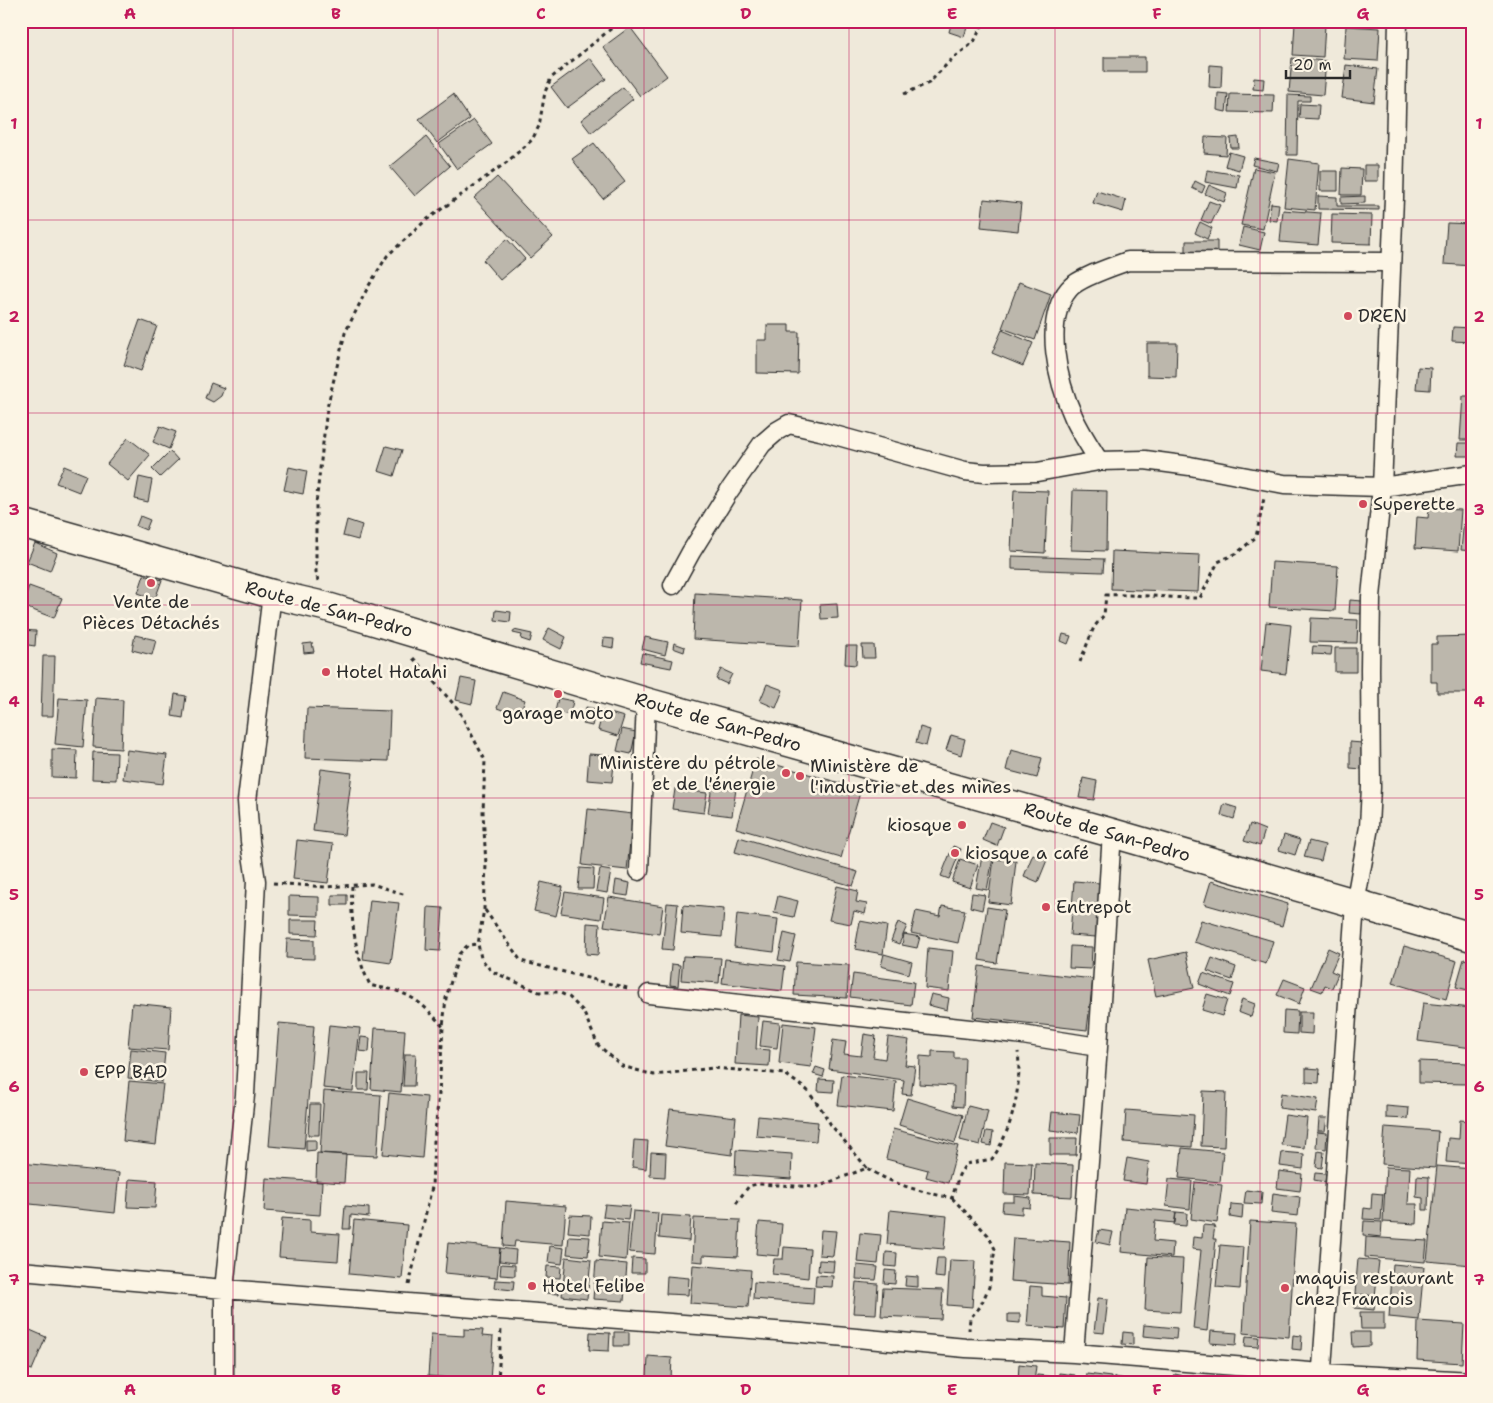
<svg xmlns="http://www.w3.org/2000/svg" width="1493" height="1403" font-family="'Shantell Sans',sans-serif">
	<rect width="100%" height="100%" fill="#efe9da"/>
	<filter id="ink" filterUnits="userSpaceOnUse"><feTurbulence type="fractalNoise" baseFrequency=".02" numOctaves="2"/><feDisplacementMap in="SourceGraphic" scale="10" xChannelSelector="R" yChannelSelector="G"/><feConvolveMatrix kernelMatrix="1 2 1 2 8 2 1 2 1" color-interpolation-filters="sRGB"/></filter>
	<g filter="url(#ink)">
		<!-- building -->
		<path fill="#bcb7ac" stroke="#2b2b2b" d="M952,21H969L964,37L949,32Z
			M1295,23L1325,25L1323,57L1293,55Z
			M1346,26L1380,28L1378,61L1344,59Z
			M630,27L667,76L640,96L603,47Z
			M1104,57H1145V72H1104Z
			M590,58L606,79L567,108L551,87Z
			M1292,58L1326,61L1323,95L1289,92Z
			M1210,65L1222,66L1221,88L1209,87Z
			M1346,65L1378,69L1374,102L1342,98Z
			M1254,78L1264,79L1263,90L1253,89Z
			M623,87L633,99L591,133L581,120Z
			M1218,93L1228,94L1226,112L1217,110Z
			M453,94L470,119L437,143L419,119Z
			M1230,94L1274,95L1273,113L1229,112Z
			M1288,95L1310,96V101H1298L1297,155H1287Z
			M1300,104L1319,105L1318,119L1299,118Z
			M474,120L492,144L457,169L439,144Z
			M426,137L450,166L415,196L390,167Z
			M1205,137L1227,138L1226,155L1204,153Z
			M1238,137L1239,148H1231L1230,138Z
			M594,143L625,182L603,199L572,159Z
			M1229,152L1243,156L1239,170L1225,166Z
			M1254,158L1279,163L1277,171L1252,165Z
			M1289,159L1319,163L1315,210L1284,207Z
			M1364,165H1378V181H1364Z
			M1254,168L1275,172L1263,229L1241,225Z
			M1342,168L1362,169L1361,195H1341Z
			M1207,170L1239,175L1237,188L1205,182Z
			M1320,171H1338V191H1320Z
			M497,177L553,237L530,258L474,198Z
			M1195,181L1205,186L1202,193L1192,188Z
			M1209,185L1227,193L1224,202L1205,194Z
			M1097,191L1126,200L1123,212L1093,203Z
			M1318,196L1337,197V206H1379V210L1318,209Z
			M1365,196V203L1341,204V197Z
			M984,199L1021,203L1018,231L981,227Z
			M1209,201L1220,205L1211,224L1201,220Z
			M1271,203L1279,204L1277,221L1269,220Z
			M1283,210L1321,213L1318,245L1280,242Z
			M1332,214L1372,215L1371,244L1331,243Z
			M1200,222L1212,228L1207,239L1195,233Z
			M1447,223L1472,224V266L1444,264Z
			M1243,227L1264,232L1260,250L1239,245Z
			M507,239L525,259L500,280L483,260Z
			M1186,241H1217V252H1186Z
			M1019,282L1051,294L1035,340L1002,328Z
			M140,320L157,326L141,371L124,365Z
			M767,325H789V332H799L798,374L757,373V340H767Z
			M1453,327L1472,328V342L1452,341Z
			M1002,330L1033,343L1023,366L992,353Z
			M1147,343H1177L1176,377L1147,376Z
			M1418,367L1431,368L1430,390L1416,389Z
			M1469,377H1472V392H1469Z
			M211,383L224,388L221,396L213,402L205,398Z
			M1463,396H1472V440H1460Z
			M160,426L176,432L169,449L153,442Z
			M128,438L150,455L128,481L107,464Z
			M1458,443H1472V456H1457Z
			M386,446L402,450L394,476L378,471Z
			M170,451L178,460L160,477L152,469Z
			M64,466L86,475L79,492L56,483Z
			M289,467L307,471L303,494L284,490Z
			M139,477L152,480L148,502L135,499Z
			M1014,490L1048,491L1045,553L1011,551Z
			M1073,490L1107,491L1106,551L1071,550Z
			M1429,508L1461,510L1458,551L1415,548L1417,517L1428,518Z
			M1465,509L1472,510V551L1461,550Z
			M140,516L150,520L146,530L136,526Z
			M347,520L362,525L358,540L343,536Z
			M35,543L57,553L50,571L27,562Z
			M1112,551L1200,555L1198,592L1111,589Z
			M1012,556L1104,559L1103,572L1012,569Z
			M1272,562L1338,566L1335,611L1269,607Z
			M144,575L162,580L155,599L138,593Z
			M29,586L62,598L54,618L22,606Z
			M695,593L802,600L799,646L693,639Z
			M1350,600L1362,601L1361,614L1349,613Z
			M837,604L838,618L821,619L820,605Z
			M496,610L511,612L510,622L495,620Z
			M1311,618L1358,620L1357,643L1310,642Z
			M1266,622L1291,625L1286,674L1261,671Z
			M549,628L566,637L561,649L543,640Z
			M21,630L36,631L35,646L21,644Z
			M514,630L532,634L530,642L521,639L522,635L513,633Z
			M1063,634L1071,636L1068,644L1061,641Z
			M135,635L156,640L152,655L132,650Z
			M1472,636V693H1437V682H1431V644H1437V637Z
			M645,637L668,642L665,655L642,649Z
			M604,638L614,639L613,648L603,646Z
			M312,643L314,652L304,653L303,644Z
			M674,643L685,647L684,652L673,648Z
			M862,645H874L875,658H863Z
			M846,646H857L856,665L845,664Z
			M1313,646L1332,647L1331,655L1312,654Z
			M1335,648H1356V672H1335Z
			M642,653L673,660L671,668L640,662Z
			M43,656H55L53,716H41Z
			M721,669L732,674L727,684L716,679Z
			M461,678L476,681L472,704L456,700Z
			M767,684L783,690L776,708L760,701Z
			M503,692L525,700L519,716L497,708Z
			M175,694L186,696L183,718L172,716Z
			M59,698L87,700L83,747L55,744Z
			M96,698L123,700L121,749L93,747Z
			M558,698L573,701L570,715L555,712Z
			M586,707L596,709L592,726L583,724Z
			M307,708L390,711L388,761L305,758Z
			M603,711L624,717L618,736L598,730Z
			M920,727L930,730L926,746L916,743Z
			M622,729L636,732L631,754L617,751Z
			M951,735L965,739L961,755L946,750Z
			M1470,735H1472V760H1469Z
			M1350,742L1362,743V769L1350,768Z
			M52,749L77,750L76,778L52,777Z
			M127,750L167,755L163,784L123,779Z
			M1011,750L1042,758L1037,778L1006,770Z
			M93,752L117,753L116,780L92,779Z
			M589,754L615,756L612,782L587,780Z
			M756,759L861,789L841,858L736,828Z
			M321,769L352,773L344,835L313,831Z
			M1083,778L1097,781L1094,800L1079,798Z
			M712,785L736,789L732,816L708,813Z
			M675,789L707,793L704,813L672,809Z
			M1224,804L1237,808L1234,819L1221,815Z
			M588,809L633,814L627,870L582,865Z
			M990,822L1004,827L997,846L983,840Z
			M1250,824L1265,830L1260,846L1244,841Z
			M1284,835L1300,840L1295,855L1279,850Z
			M739,837L858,872L853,886L735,852Z
			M297,840L333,844L328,883L293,879Z
			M1309,841L1325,845L1321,861L1304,857Z
			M953,846L961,849L949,879L941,876Z
			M983,851L994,853L987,890L976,888Z
			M1033,854L1047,860L1038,882L1024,876Z
			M960,859L978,865L970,888L952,882Z
			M994,859L1016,861L1011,905L988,902Z
			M580,868L594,869L593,889H578Z
			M600,869L611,871L607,893L596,891Z
			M616,880L630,883L628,896L614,894Z
			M1074,881L1100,883L1096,937L1070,935Z
			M1211,881L1288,904L1282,926L1204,904Z
			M541,882L563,887L556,916L534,911Z
			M837,886L858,891L856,902L867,904L865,914L854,911L851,924L829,920Z
			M565,892L604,898L601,919L561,913Z
			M972,893L985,895L982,910L970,907Z
			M332,895H347V905H332Z
			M289,896L319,897V916L289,915Z
			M778,896L798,901L794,917L774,913Z
			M609,897L663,906L659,934L604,926Z
			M370,900L399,903L391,963L363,959Z
			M667,903L678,904L673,950L662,949Z
			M683,905L724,909L722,937L681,933Z
			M942,906L965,910L958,943L911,933L916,911L940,916Z
			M428,907L443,908L440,951L426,950Z
			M987,907L1005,910L997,963L979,960Z
			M737,914L778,919L774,952L734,947Z
			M290,920H318L317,935L290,934Z
			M1201,920L1273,941L1266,964L1194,942Z
			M860,921L887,926L883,954L855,949Z
			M898,922L907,926L899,944L891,941Z
			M587,923L600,924L598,955L586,954Z
			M784,933L796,936L790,962L778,960Z
			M904,934L920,937L917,948L902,945Z
			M287,939L314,940V959L286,958Z
			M1070,946L1092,947L1091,969L1069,968Z
			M1404,946L1457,961L1446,999L1393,983Z
			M928,948L953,951L949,991L925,988Z
			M1328,948L1339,953L1331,971L1338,974L1332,988L1325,985L1322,992L1311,988Z
			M1186,952L1194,988L1156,996L1148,960Z
			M884,954L912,962L909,974L881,966Z
			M683,956L721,958L719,983L681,980Z
			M1212,958L1236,967L1232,980L1207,971Z
			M725,959L785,966L782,991L722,983Z
			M1464,959L1472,961V991L1456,987Z
			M796,962L849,965L847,998L794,995Z
			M672,964L680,965L678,986L670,985Z
			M979,966L1093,979L1087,1030L973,1017Z
			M1203,973L1234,984L1230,996L1199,984Z
			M853,974L914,982L911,1005L850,997Z
			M1284,979L1305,987L1299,1004L1277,995Z
			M931,994L949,998L947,1010L928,1005Z
			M1207,994L1227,1000L1222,1016L1202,1010Z
			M1242,999L1255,1004L1251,1017L1238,1012Z
			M132,1003L171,1007L168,1050L128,1047Z
			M1423,1003L1472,1008V1048L1418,1041Z
			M1284,1010L1298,1011L1297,1034L1283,1033Z
			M1299,1012H1313L1312,1034L1299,1033Z
			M738,1015L758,1017L756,1049L770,1050L769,1066L735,1064Z
			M763,1021L780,1023L777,1048L760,1046Z
			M279,1023L314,1026L304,1149L269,1146Z
			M783,1023L816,1027L811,1067L779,1063Z
			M329,1025L360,1028L353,1091L323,1088Z
			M375,1028L405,1030L401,1092L371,1089Z
			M864,1034L876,1036L873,1057L885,1059L888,1037L909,1040L905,1065L915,1066L911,1095L902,1094L904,1080L829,1069L833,1040L846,1042L844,1054L861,1056Z
			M361,1037L370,1038L369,1052L359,1051Z
			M131,1049L165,1053L162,1082L128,1078Z
			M932,1051L954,1052V1058H965L963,1107L953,1106L954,1086L919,1084L920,1056L932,1057Z
			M405,1054H416L414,1086H403Z
			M1419,1061L1467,1063V1084L1419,1083Z
			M816,1067L825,1070L823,1077L813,1074Z
			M1306,1068L1320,1069L1319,1083L1306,1082Z
			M358,1073H369L368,1090H358Z
			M842,1075L896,1081L893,1111L838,1105Z
			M819,1079L834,1080L833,1092L818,1091Z
			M129,1081L163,1084L156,1145L123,1141Z
			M324,1091L381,1095L377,1156L320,1153Z
			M1203,1091L1226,1092L1224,1147L1201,1146Z
			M389,1093L427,1097L422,1158L383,1154Z
			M1281,1093L1318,1099L1316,1113L1279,1108Z
			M907,1098L963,1115L955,1143L899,1125Z
			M310,1104H320L319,1135H308Z
			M968,1106L988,1111L980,1145L960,1140Z
			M1386,1106L1409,1108L1408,1119L1386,1118Z
			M670,1109L736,1117L732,1155L665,1146Z
			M1126,1110L1194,1115L1192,1147L1124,1142Z
			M1052,1112L1080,1115L1078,1133L1050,1130Z
			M1285,1115L1307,1118L1304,1148L1281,1145Z
			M758,1116L818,1122L816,1141L756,1136Z
			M1319,1118H1327L1325,1131H1318Z
			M1460,1120L1472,1121V1164L1446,1162L1448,1138L1459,1139Z
			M1385,1127L1438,1131L1435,1168L1382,1164Z
			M893,1129L958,1146L948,1183L926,1177L928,1170L886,1159Z
			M986,1131L993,1132L991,1146L983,1144Z
			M1317,1132L1327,1133L1326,1149L1316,1148Z
			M1050,1138H1077L1076,1155H1050Z
			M306,1140H316V1150L306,1151Z
			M634,1140L648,1141L646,1169L632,1167Z
			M1182,1148L1223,1152L1220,1182L1179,1178Z
			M736,1150L792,1154L791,1179L735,1175Z
			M1318,1151L1324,1152L1322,1168L1316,1167Z
			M651,1152L666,1153L665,1177L650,1176Z
			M1282,1152L1304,1154L1303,1169L1280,1166Z
			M317,1153L346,1155L344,1183L316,1181Z
			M1127,1158L1149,1162L1146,1184L1123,1181Z
			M1005,1162L1032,1163L1030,1195L1004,1194Z
			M21,1163L119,1173L115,1213L21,1203Z
			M1035,1163L1073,1165L1072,1197L1034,1195Z
			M1437,1166L1472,1169V1265L1427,1261Z
			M1386,1167L1410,1168L1408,1204H1417L1416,1224L1383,1222Z
			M1279,1171L1302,1174L1300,1191L1277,1188Z
			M1315,1173L1326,1174L1325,1182L1314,1180Z
			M1417,1176L1429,1177L1428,1210H1423V1198L1416,1197Z
			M266,1178L322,1182L320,1215L264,1211Z
			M129,1179L157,1181L155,1208L127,1207Z
			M1169,1179L1192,1181L1190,1209L1166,1206Z
			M1195,1182L1222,1185L1217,1223L1191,1219Z
			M1246,1190L1262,1192L1261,1204L1244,1203Z
			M1273,1193L1300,1197L1298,1216L1271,1213Z
			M1372,1193L1383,1194L1381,1220L1363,1219L1364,1208L1371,1209Z
			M1014,1196L1031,1198L1030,1208L1022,1207V1214L1002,1212L1003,1202H1014Z
			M506,1201L566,1206L563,1245L515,1241L514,1247L503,1246Z
			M605,1204L630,1206L628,1220L603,1217Z
			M1231,1204L1243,1205L1242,1219L1230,1217Z
			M345,1206L369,1208V1217L351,1215L350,1229H343Z
			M1125,1207L1176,1212L1175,1223L1155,1221L1153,1241L1173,1243L1172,1257L1121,1252Z
			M890,1210L947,1216L944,1249L887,1244Z
			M633,1211L658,1213L655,1254L629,1252Z
			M1176,1212L1187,1213L1186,1226L1174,1225Z
			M570,1215L591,1216L590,1234L568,1232Z
			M661,1215L691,1217L689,1241L659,1238Z
			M282,1218L310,1220V1232L340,1234L338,1261L279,1257Z
			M694,1218L740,1220L738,1257L703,1255V1262L692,1261Z
			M354,1220L407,1225L402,1279L349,1274Z
			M602,1221L629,1223L626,1260L599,1257Z
			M1250,1221L1296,1224L1289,1337L1243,1333Z
			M1364,1221L1382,1222L1381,1237L1363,1235Z
			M759,1222L782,1224L779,1256L756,1254Z
			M1203,1225L1215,1226L1213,1239H1216L1207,1331L1193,1329L1201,1250L1192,1249L1193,1237L1202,1238Z
			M821,1230L836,1231L833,1256L819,1255Z
			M1099,1230L1113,1232L1110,1245L1096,1242Z
			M860,1233L881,1235L878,1264L857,1262Z
			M569,1236L590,1237L588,1256L567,1254Z
			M1366,1237L1427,1241L1425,1262L1365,1257Z
			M1013,1238L1070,1242L1068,1285L1010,1281Z
			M448,1243L500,1248L497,1278L445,1273Z
			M1220,1245L1243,1247L1240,1289L1216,1287Z
			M550,1246L564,1248L562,1264L548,1262Z
			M784,1247L810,1249L808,1278L772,1274L774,1259H783Z
			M500,1248L516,1250L515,1263L499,1261Z
			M886,1252L897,1253L896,1267L885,1266Z
			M566,1257L591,1260L587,1299L562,1296Z
			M1148,1257L1183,1259L1180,1312L1145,1310Z
			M632,1258L645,1259V1273H631Z
			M937,1258H945L944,1278L935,1277Z
			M1358,1259L1379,1261L1375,1296L1355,1294Z
			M819,1260L834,1261L833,1272L818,1271Z
			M950,1260L975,1261L972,1307L947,1305Z
			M596,1261L627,1264L624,1301L593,1299Z
			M501,1264L515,1265V1276L500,1275Z
			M1393,1264L1424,1267L1419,1320L1389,1317Z
			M693,1265L751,1270L748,1307L690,1303Z
			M857,1265L878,1267L876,1280L856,1279Z
			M547,1266L561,1267L560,1278L546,1277Z
			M885,1270L896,1271L895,1284L884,1283Z
			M816,1275L833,1276L832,1287L815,1286Z
			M667,1276L689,1278L688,1295L666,1294Z
			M906,1276L918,1277V1287L905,1286Z
			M495,1280L514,1281L513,1290L494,1288Z
			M547,1281L560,1282L559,1294L546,1293Z
			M754,1282L814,1287L813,1304L753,1299Z
			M856,1282L878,1284L876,1314L853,1313Z
			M1030,1286L1042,1287V1296L1066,1298L1064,1329L1027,1326Z
			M883,1288L943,1290L941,1319L881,1316Z
			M1355,1294L1375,1296L1374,1310L1354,1308Z
			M1098,1298L1108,1299L1104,1333L1094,1332Z
			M1360,1312H1384V1329H1361Z
			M1008,1314H1020V1323L1008,1322Z
			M1418,1321L1464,1324L1462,1363L1417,1360Z
			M1144,1325L1177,1328L1176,1339L1143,1336Z
			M21,1326L46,1337L32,1370L21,1366Z
			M464,1329L483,1330L482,1336L493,1337L490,1381L428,1376L431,1334L464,1336Z
			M1211,1331L1237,1333L1236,1345L1210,1343Z
			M590,1332L610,1333L609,1351L589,1350Z
			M614,1332H629V1346H614Z
			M1123,1332L1133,1333V1345L1122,1344Z
			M1352,1332H1370V1346L1353,1347Z
			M1293,1335L1302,1336L1301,1350L1292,1349Z
			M1246,1336L1259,1337L1258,1347L1245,1346Z
			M648,1356L672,1358L671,1379L647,1378Z
			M1019,1364L1036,1366L1034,1382L1018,1381Z
			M1059,1373L1075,1375L1074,1382H1058Z
			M1087,1374L1111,1377V1382H1086Z
			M1175,1374L1193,1378L1192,1382H1174Z
			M1037,1375L1056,1377V1382H1036Z
			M1114,1377L1126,1379L1125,1382H1114Z"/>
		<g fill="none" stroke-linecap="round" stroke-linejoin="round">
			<!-- street casing -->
			<g stroke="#2b2b2b" stroke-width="21">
				<path id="street" d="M1099,461C1090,447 1081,433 1074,418C1058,383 1042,321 1069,289C1078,278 1114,266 1128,261L1390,262
					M673,585L691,552L729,491L762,444L777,431L789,424L820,431L965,471L984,473L1037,472L1099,461L1145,460L1190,466L1284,484L1382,487L1472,474
					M639,871L646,702
					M649,994L1016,1034L1098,1047
					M21,1271L224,1289L802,1333L966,1348L1074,1353L1322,1373L1472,1381
					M1074,1353L1098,1047L1112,833
					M224,1382V1289L245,1095L256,881L250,841L247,801L272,594
					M1321,1382L1355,904L1369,827L1371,787L1370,669L1371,597L1382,487L1394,198L1398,21"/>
			</g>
			<!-- primary casing -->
			<g stroke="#2b2b2b" stroke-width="31">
				<path id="primary" d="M21,523L272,594L324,606L646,702L1112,833L1472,937"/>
			</g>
			<!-- path -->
			<path stroke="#2b2b2b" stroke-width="3" stroke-dasharray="4 4" stroke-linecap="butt" d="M627,21L652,25L667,21
				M904,94L929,83L950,61L974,42L984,21
				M318,581L316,572V504L327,408L345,333L368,287L387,256L425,221L507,162L532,140L539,126L545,92L551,78L618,23L623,21
				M413,658L458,709L485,760L483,812L486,865L484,909L478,944L481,958L491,971L539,992H558L569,997L583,1011L598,1045L622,1066L654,1075L713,1068L785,1074L807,1090L822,1110L831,1125L867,1168
				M1080,662L1094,627L1104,615L1106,595C1138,594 1168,598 1200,598L1218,562L1237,553L1256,537L1264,498
				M273,883L325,887L372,884L406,895
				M352,886C350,918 355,955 370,985C379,988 388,988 397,991C417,998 429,1010 443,1027
				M485,910L521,961L631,989
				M952,1198L988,1235L995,1249L989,1287L980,1307L970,1318L969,1330
				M736,1203L749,1186L757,1184L817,1187L867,1168C893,1185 922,1192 952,1198L959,1175L966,1164L992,1159C1012,1131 1022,1086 1018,1052
				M409,1285L432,1187L434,1141L439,1093L443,1027L446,998L459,954L468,945L478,944
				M498,1382L501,1329"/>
			<!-- street -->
			<use href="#street" stroke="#fcf5e5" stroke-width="18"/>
			<!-- primary -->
			<use href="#primary" stroke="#fcf5e5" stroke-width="28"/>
		</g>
	</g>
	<!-- grid -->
	<path fill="none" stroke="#c2185b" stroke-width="1" stroke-opacity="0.55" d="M233,21V1382M438,21V1382M644,21V1382M849,21V1382M1055,21V1382M1260,21V1382M21,220H1472M21,413H1472M21,605H1472M21,798H1472M21,990H1472M21,1183H1472"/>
	<!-- markers -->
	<g fill="#d1495b" stroke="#fcf5e5" stroke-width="2">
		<circle cx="1348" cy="316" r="5"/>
		<circle cx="1363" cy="504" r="5"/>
		<circle cx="151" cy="583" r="5"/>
		<circle cx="326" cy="672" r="5"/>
		<circle cx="558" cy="694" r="5"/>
		<circle cx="786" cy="773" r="5"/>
		<circle cx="800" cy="776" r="5"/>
		<circle cx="962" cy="825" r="5"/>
		<circle cx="955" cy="853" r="5"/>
		<circle cx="1046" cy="907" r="5"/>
		<circle cx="84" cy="1072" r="5"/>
		<circle cx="532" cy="1286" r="5"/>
		<circle cx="1285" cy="1288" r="5"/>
	</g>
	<g text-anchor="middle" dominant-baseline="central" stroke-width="5" stroke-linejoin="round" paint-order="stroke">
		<!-- poi labels -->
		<g font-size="18" fill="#2b2b2b" stroke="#fcf5e5" text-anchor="start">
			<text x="1358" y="316">DREN</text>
			<text x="1373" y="504">Superette</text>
			<text x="151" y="602" text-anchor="middle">Vente de<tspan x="151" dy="21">Pièces Détachés</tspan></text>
			<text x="336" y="672">Hotel Hatahi</text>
			<text x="558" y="713" text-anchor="middle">garage moto</text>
			<text x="776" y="763" text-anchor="end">Ministère du pétrole<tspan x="776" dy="21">et de l'énergie</tspan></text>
			<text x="810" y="766">Ministère de<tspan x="810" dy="21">l'industrie et des mines</tspan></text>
			<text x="952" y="825" text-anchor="end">kiosque</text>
			<text x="965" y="853">kiosque a café</text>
			<text x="1056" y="907">Entrepot</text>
			<text x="94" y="1072">EPP BAD</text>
			<text x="1295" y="1278">maquis restaurant<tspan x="1295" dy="21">chez Francois</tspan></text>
			<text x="542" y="1286">Hotel Felibe</text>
		</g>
		<!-- street labels -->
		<g font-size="18" fill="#2b2b2b" stroke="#fcf5e5">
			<text transform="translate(329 609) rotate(15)">Route de San-Pedro</text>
			<text transform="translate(718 722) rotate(16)">Route de San-Pedro</text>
			<text transform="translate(1107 832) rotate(16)">Route de San-Pedro</text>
		</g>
	</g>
	<!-- margin -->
	<rect width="1493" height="1403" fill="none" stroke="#fcf5e5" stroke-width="55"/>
	<!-- scale -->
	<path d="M1286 70v8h64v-8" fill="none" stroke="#2b2b2b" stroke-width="2.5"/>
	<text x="1293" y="70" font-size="15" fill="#2b2b2b" stroke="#fcf5e5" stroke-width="4" paint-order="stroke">20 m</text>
	<rect x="28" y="28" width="1438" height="1348" fill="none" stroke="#c2185b" stroke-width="2"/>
	<g font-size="16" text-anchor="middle" font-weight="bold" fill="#c2185b">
		<text x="130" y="19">A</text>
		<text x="336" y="19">B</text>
		<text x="541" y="19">C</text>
		<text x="746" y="19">D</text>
		<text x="952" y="19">E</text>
		<text x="1157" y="19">F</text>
		<text x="1363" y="19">G</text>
		<text x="14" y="129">1</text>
		<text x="1479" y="129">1</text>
		<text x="14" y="322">2</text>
		<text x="1479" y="322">2</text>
		<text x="14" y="515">3</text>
		<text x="1479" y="515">3</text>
		<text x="14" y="707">4</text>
		<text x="1479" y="707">4</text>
		<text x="14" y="900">5</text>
		<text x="1479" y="900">5</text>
		<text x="14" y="1092">6</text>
		<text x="1479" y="1092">6</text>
		<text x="14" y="1285">7</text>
		<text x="1479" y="1285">7</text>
		<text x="130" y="1395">A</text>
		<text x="336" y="1395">B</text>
		<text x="541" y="1395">C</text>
		<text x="746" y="1395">D</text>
		<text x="952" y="1395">E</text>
		<text x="1157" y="1395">F</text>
		<text x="1363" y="1395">G</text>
	</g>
</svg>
